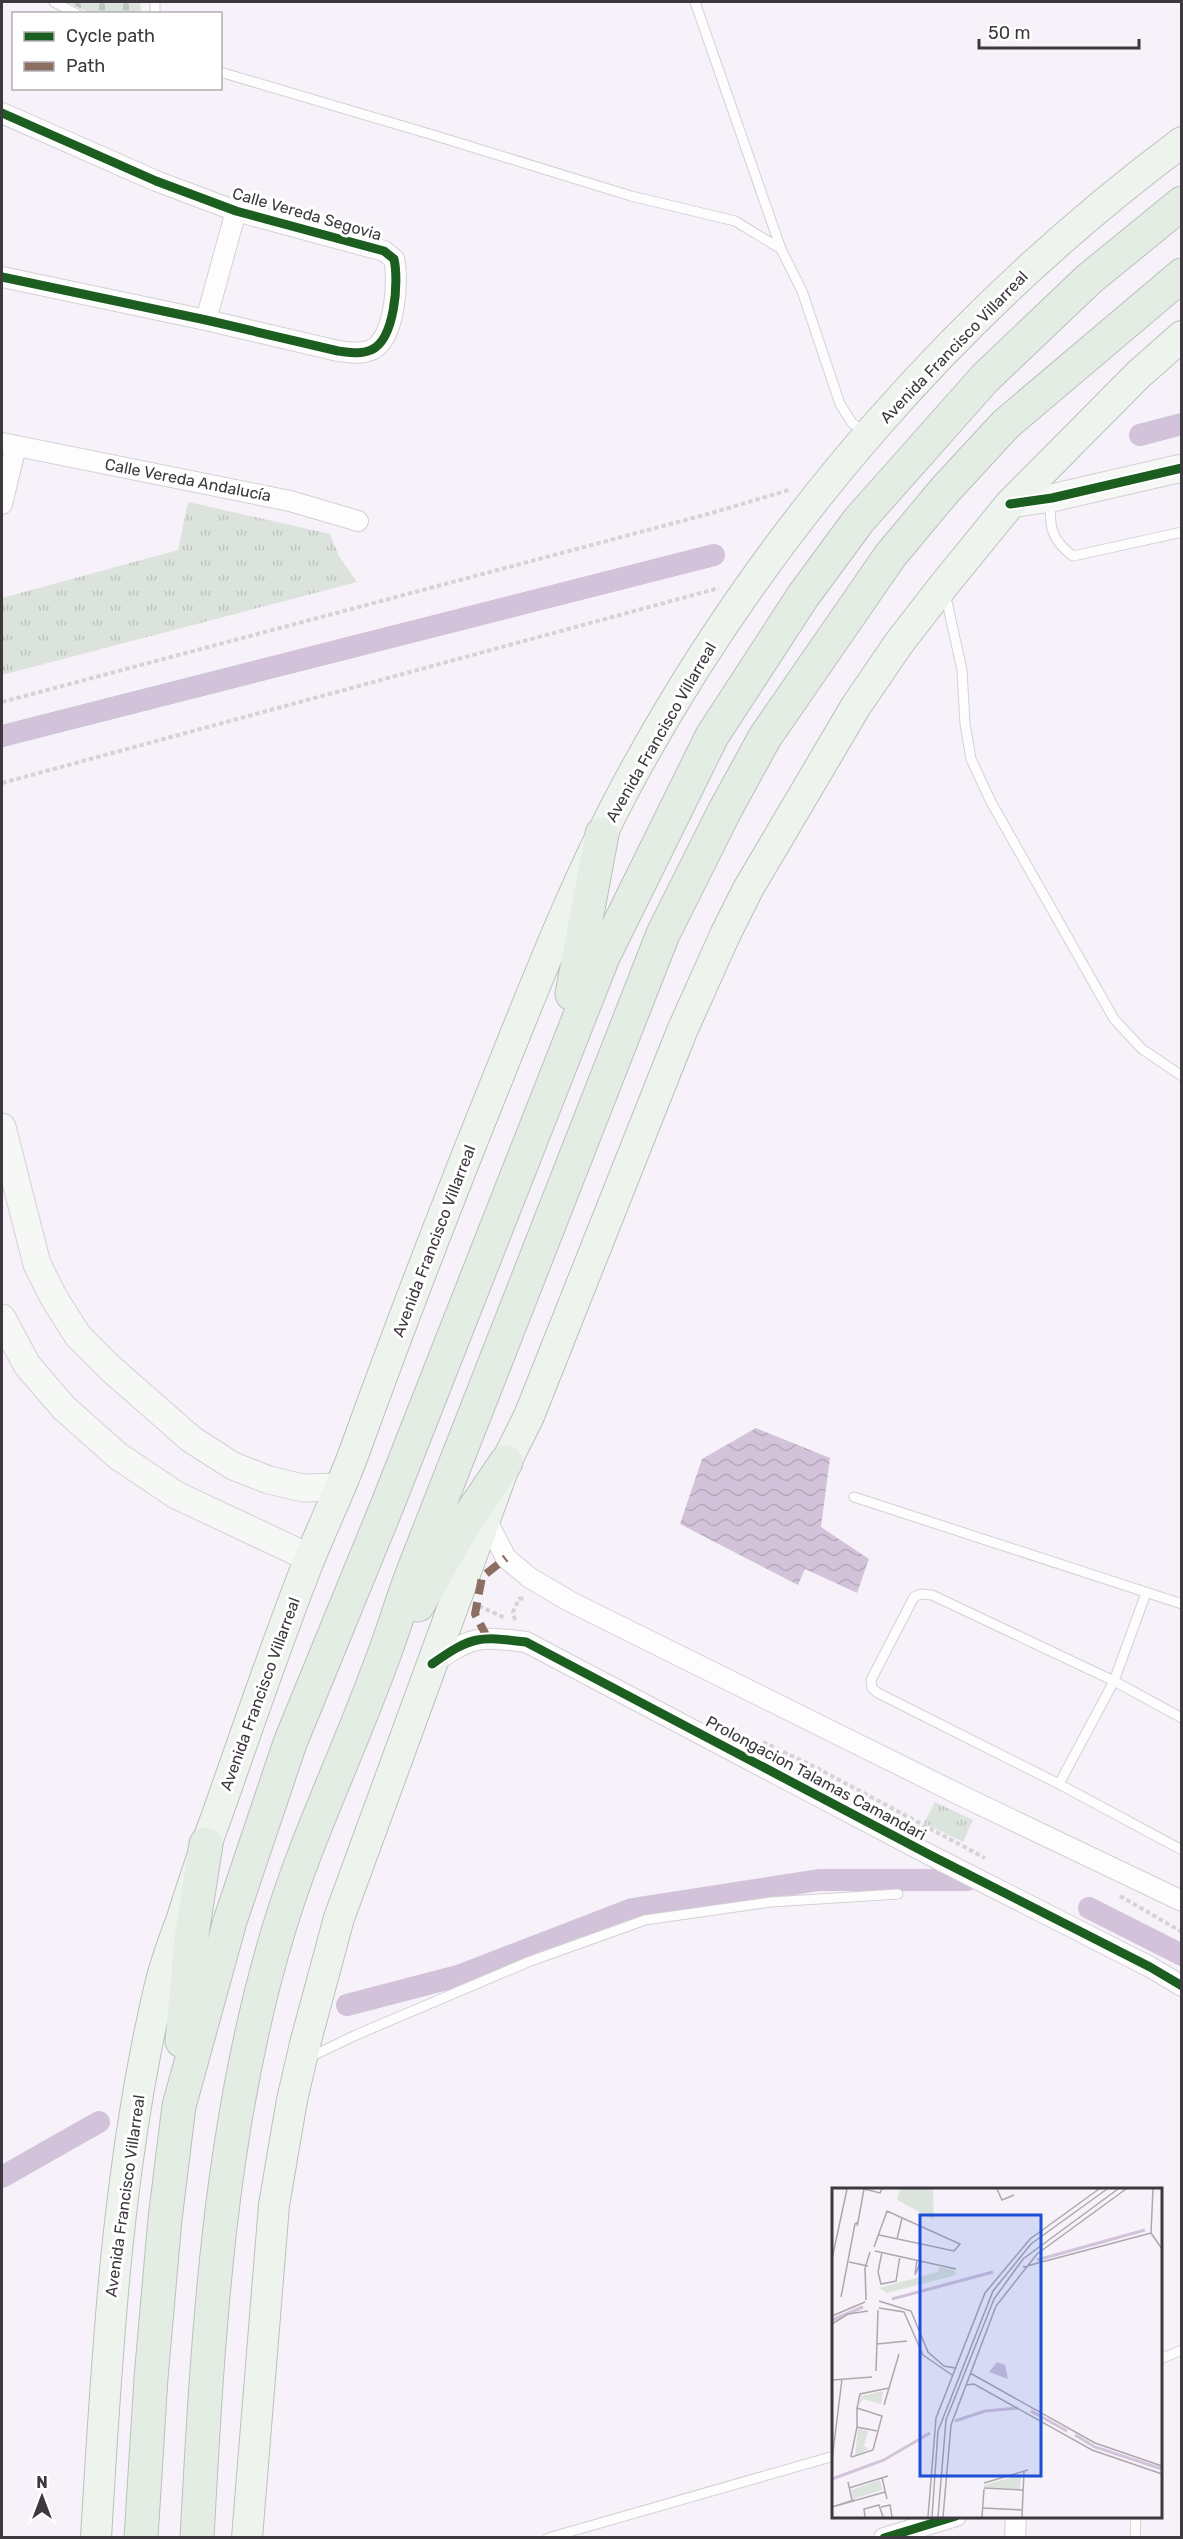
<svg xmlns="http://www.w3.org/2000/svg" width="1183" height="2539" font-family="Rubik,sans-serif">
	<defs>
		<pattern id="grass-tufts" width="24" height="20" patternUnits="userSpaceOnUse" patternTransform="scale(1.5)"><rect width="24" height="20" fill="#dce3dc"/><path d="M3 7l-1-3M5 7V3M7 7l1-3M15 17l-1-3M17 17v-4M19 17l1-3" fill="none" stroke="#bec4be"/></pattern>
		<pattern id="cemetery-stones" width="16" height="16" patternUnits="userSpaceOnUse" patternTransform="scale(1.5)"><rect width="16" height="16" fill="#dce3dc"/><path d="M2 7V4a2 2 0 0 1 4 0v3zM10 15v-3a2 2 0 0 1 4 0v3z" fill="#bec4be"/></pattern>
		<pattern id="water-waves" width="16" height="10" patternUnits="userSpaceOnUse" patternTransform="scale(1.5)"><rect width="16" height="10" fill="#d3c3da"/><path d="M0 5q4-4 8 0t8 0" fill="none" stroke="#b6a8bc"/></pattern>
	</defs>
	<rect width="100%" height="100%" fill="#f7f2f9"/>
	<!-- grass -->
	<path fill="url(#grass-tufts)" d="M188,502L330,534L339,556L357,582L2,675V598L178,550Z
		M935,1802L973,1820L963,1842L924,1823Z"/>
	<!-- cemetery -->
	<path fill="url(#cemetery-stones)" d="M67,2H140L141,13H90Z"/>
	<!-- water -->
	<path fill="url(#water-waves)" d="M756,1428L830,1458L821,1527L869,1559L857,1593L805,1569L798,1585L680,1524L702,1459Z"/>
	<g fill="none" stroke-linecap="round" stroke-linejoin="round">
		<!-- canal -->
		<path stroke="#d3c3da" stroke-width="22" d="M1140,435L1182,424
			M2,736L714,555
			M1089,1908L1182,1955
			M347,2005L458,1976L632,1909L819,1880H967
			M2,2177L99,2122"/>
		<!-- lane casing -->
		<g stroke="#d4d0d5" stroke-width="11">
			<path id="lane" d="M54,2L77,14
				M695,2L781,249
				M155,14V2
				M220,72L433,135L631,196L735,221L781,249L802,291L840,404L852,423L866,433
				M1051,501C1049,526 1051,540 1073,556L1182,532
				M945,593L962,670L965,724L971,759L991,802L1114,1019L1142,1049L1182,1076
				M854,1497L1182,1604
				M1182,1718L1114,1681L932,1595L921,1594L914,1597L871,1680L872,1688L878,1693L1059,1784L1182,1850
				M1059,1784L1114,1681L1146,1593
				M308,2058L356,2035L528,1962L645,1920L771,1902L898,1894
				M1160,2359L1182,2350
				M548,2538L834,2456
				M1135,2538L1136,2516"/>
		</g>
		<!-- street casing -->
		<g stroke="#d4d0d5" stroke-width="22">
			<path id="street" d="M2,113L156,181L236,211L384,251L394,259C399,281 395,340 371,350C360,355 348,352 338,351L206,320L2,277
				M206,320L236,211
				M2,443L290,501L358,521
				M2,504L16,446
				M486,1519L506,1558L530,1578L571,1602L960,1795L1182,1901
				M432,1664C472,1636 478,1636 526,1642L930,1855L1150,1967L1182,1986
				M884,2538L956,2516
				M1015,2538L1016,2516"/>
		</g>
		<!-- secondary casing -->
		<g stroke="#d4d0d5" stroke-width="29">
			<path id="secondary" d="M1010,504L1052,498L1182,468
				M2,1127L37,1264L54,1298L78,1336L109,1367L191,1439L233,1466L269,1480L303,1488L342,1487
				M2,1318L27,1365L64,1408L118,1456L176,1495L310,1558"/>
		</g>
		<!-- primary casing -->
		<g stroke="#b9c2ba" stroke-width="32">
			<path id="primary" d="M96,2538C107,2352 117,2167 160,1985C165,1964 173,1942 181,1921C192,1887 203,1852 216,1818C246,1733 275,1647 308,1563C323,1525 341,1489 355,1450C401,1323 450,1196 501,1070C543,965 585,859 640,761C774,520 961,307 1182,142
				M247,2538L274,2205L292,2100L305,2044L339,1918L506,1462L529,1416L682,1031L725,935L748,889L856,706L899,643L944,585L1010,504L1139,374L1182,336"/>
		</g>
		<!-- highway casing -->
		<g stroke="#b9c2ba" stroke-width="35">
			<path id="highway" d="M572,994L602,834
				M418,1605L462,1527L506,1462
				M182,2041L191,1940L206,1844
				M141,2538L151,2378L165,2219L179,2106L230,1921L290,1743L387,1506L603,957L712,736L803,596L859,520L985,378L1089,279L1182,203
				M197,2538C208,2334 219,2128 278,1932C304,1844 344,1762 376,1676C389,1644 399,1610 411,1577L663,934L724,812L765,737L890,556L945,490L1006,424L1182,275"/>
		</g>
		<!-- path -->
		<path stroke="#d5d3d6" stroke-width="4" stroke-dasharray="4.5 3" stroke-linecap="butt" d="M2,702L708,514L789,490
			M2,783L719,588
			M479,1606L505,1618
			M515,1620L513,1612L519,1599L524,1598
			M763,1742L817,1768L985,1858
			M1120,1896L1182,1932"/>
		<!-- lane -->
		<use href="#lane" stroke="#fefdfe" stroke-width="9"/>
		<!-- street -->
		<use href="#street" stroke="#fefdfe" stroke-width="20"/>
		<!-- secondary -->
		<use href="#secondary" stroke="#f6f8f6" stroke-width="27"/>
		<!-- primary -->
		<use href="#primary" stroke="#eef3ee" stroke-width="30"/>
		<!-- highway -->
		<use href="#highway" stroke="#e3ede3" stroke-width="33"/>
		<!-- quiet -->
		<path stroke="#8d6e63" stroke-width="8" stroke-dasharray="15 8" stroke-linecap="butt" d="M487,1637L475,1614L482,1577L506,1558"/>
		<!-- cycleway casing -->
		<g stroke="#fff" stroke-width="13">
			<path id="cycleway" d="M2,113L156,181L236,211L384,251L394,259C399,281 395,340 371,350C360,355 348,352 338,351L206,320L2,277
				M1010,504L1052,498L1182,468
				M432,1664C472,1636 478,1636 526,1642L930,1855L1150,1967L1182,1986
				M884,2538L956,2516"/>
		</g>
		<!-- cycleway -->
		<use href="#cycleway" stroke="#1b5e20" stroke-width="9"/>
	</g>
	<g text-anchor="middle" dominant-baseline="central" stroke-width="6" stroke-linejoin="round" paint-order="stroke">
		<!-- street labels -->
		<g font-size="16" fill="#3c383d" stroke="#fff">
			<text transform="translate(307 214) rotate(16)">Calle Vereda Segovia</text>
			<text transform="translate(954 347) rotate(-46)">Avenida Francisco Villarreal</text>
			<text transform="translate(188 480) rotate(11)">Calle Vereda Andalucía</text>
			<text transform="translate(661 732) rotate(-60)">Avenida Francisco Villarreal</text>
			<text transform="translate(434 1241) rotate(-69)">Avenida Francisco Villarreal</text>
			<text transform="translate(260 1694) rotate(-70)">Avenida Francisco Villarreal</text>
			<text transform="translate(816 1778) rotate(28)">Prolongacion Talamas Camandari</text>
			<text transform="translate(125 2196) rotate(-82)">Avenida Francisco Villarreal</text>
		</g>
	</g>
	<!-- overview -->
	<g transform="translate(832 2188)">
		<rect width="330" height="330" fill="#f7f2f9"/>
		<path d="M107,79L122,82L124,87L55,105L47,100L106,84ZM51,203L49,216L31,211L26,219L29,208ZM26,240L36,243L32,258L37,261L23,268ZM189,287L188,301L152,299V297ZM48,292L50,302L21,311L19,302Z" fill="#dce3dc"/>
		<path d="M68,1H101L102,32L65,12Z" fill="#dce3dc"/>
		<path d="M165,174L173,177L176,191L157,184Z" fill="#d3c3da"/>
		<path fill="none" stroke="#d3c3da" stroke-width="3" d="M205,72L313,42M60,111L161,84M0,132L31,119M199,223L235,243M123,233L153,223L186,220M243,247L263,259L330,281M0,291L52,272L98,245"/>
		<path fill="none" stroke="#aca8ae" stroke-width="1.5" d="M32,1L48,5L50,1M165,1L170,12L182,7M321,1L319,45L330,61M26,34L32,1M65,51L70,30M42,59L55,23L128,56L122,63L47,47M43,63L124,81M50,64L46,84L49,96L64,93L68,68M0,71L15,1M85,72L83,87L89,73M17,74L36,78M191,79L319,45M9,109L23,36L26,34L25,38M34,112L33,80L38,64M47,113L79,123L96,164L112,178L123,180M47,120L72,124L91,167L120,187M0,128L33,114M0,136L16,126L36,123M45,156L75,153M44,183L46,122M138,185L263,255L330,278M0,192L40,189M134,197L142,196L260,262L330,286M52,217L67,166M25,220L50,228L41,262L20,269L19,268L25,239V220L28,206L57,200M25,239L45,243M0,272L10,191M50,290L55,311M16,294L20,312M152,295L196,282M17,300L56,288M152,300L191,302M3,318L22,312M0,319L53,304M49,319L58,317L60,329M151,320L190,322M33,329L32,321L47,317L51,329M96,329L104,230L153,105L198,51L267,1M100,329L106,243L161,103L199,56L275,1M106,329L114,232L162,111L191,71L286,1M111,329L119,237L164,118L205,66L294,1M150,329L152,301M190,329L192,283"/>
		<path fill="#1d4ed8" fill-opacity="0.15" stroke="#1d4ed8" stroke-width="3" d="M88,27H209V288H88Z"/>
		<rect width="330" height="330" fill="none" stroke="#3c383d" stroke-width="3"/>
	</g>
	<!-- border -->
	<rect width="1183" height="2539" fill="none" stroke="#3c383d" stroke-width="6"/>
	<!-- legend -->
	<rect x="12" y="12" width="210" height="78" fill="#ffffff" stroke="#b1afb1" stroke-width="1.5"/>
	<rect x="24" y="32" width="30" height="9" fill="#1b5e20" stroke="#b1afb1" stroke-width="1.5"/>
	<text x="66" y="42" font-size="18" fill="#3c383d">Cycle path</text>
	<rect x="24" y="62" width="30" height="9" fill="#8d6e63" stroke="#b1afb1" stroke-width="1.5"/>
	<text x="66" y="72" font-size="18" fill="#3c383d">Path</text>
	<!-- north arrow -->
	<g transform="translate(42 2497)" stroke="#ffffff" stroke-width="4.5" paint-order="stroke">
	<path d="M0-4.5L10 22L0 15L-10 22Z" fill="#3c383d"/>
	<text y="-9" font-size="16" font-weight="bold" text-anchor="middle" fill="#3c383d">N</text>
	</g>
	<!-- scale -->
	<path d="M979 39v9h160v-9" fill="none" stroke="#3c383d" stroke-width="3"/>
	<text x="988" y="39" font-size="18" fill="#3c383d" stroke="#ffffff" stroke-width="4.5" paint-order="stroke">50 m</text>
</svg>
